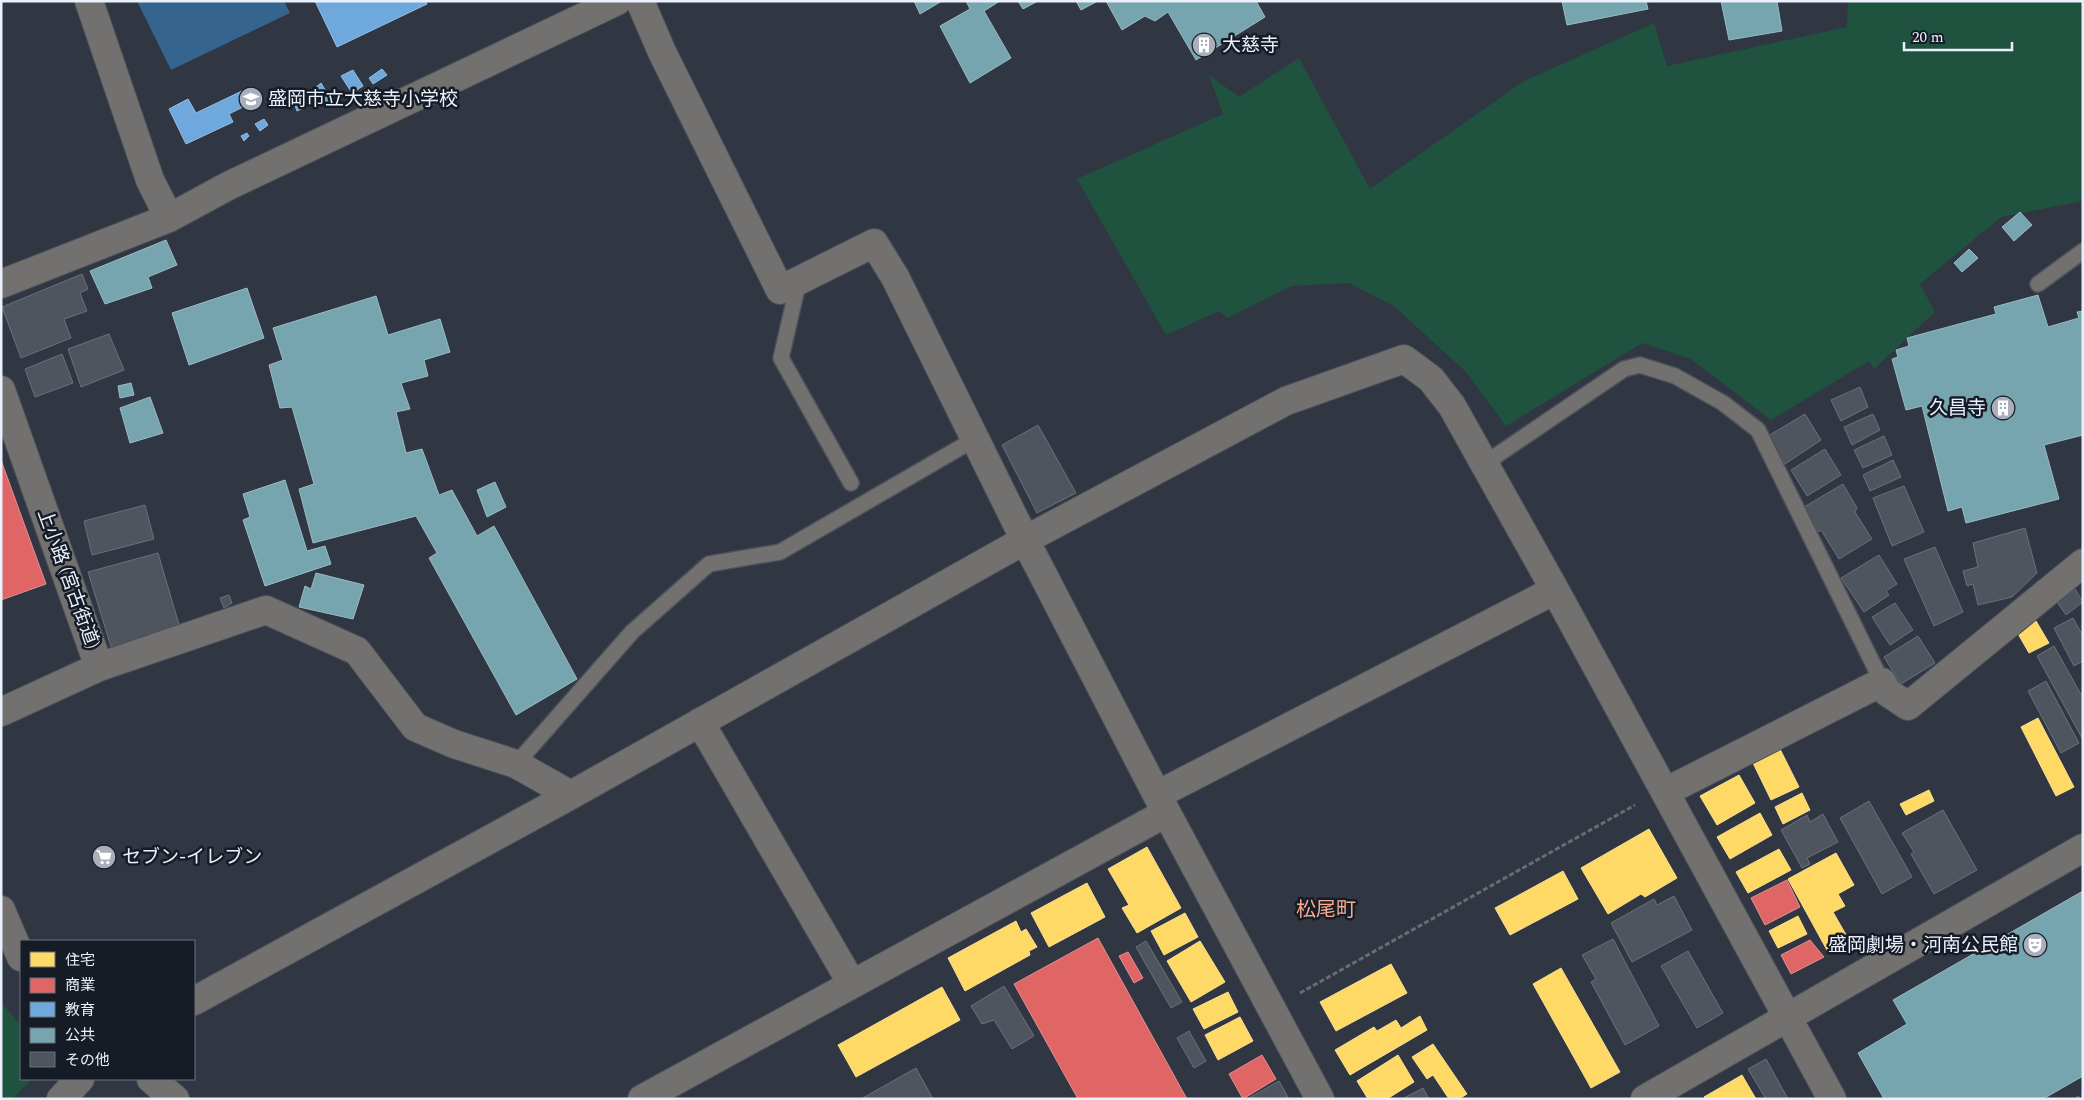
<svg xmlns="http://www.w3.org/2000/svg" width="2084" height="1100" font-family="Spectral,'Noto Sans JP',serif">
	<rect width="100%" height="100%" fill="#303642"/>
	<!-- green -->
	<path fill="#20533f" d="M1848,1H2083V201L2001,217L1920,284L1935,312L1874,369L1869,361L1771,420L1691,359L1642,343L1506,426L1466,372L1394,306L1349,283L1291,286L1228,318L1219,311L1166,335L1077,179L1223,114L1209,75L1239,97L1299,58L1370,189L1524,81L1654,23L1667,66L1847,27Z
		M1,1002L21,1026V1079H32L12,1099H1Z"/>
	<!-- water -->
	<path fill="#35648f" d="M137,1H284L290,13L171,70Z"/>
	<!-- homes -->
	<path fill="#ffd966" stroke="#f9e093" d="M2036,621L2049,643L2029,653L2017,632Z
		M2038,718L2074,787L2056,796L2021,727Z
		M1780,749L1799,787L1771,800L1753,763Z
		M1739,775L1755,803L1717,825L1700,796Z
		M1929,790L1934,801L1906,815L1900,804Z
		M1802,793L1810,810L1783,824L1775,807Z
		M1760,813L1772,835L1730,859L1717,837Z
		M1649,829L1677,878L1645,897L1641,894L1608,914L1581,868Z
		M1147,847L1181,908L1137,933L1122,908L1129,905L1108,869Z
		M1779,849L1791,870L1748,893L1736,872Z
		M1836,853L1854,885L1838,894L1845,906L1833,912L1849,940L1828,952L1788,879Z
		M1563,871L1578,899L1510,935L1495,908Z
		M1087,883L1105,917L1049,947L1031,913Z
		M1185,913L1198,937L1164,955L1151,931Z
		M1798,916L1807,934L1778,948L1769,931Z
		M1016,921L1021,932L1026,929L1037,947L1029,951L1030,955L965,991L948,958Z
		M1200,941L1225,982L1191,1002L1167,961Z
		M1391,964L1407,993L1336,1031L1320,1002Z
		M1561,968L1620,1072L1591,1088L1533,984Z
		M942,987L960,1020L856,1077L838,1045Z
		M1228,992L1238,1012L1204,1029L1193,1009Z
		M1420,1016L1427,1030L1350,1075L1335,1050L1374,1027L1377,1031L1396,1020L1401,1028Z
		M1240,1017L1253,1041L1218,1060L1205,1035Z
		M1433,1044L1467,1094L1459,1099H1449L1433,1075L1427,1079L1412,1057Z
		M1398,1055L1414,1082L1387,1099H1368L1357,1081Z
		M1742,1075L1756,1099H1706L1704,1097Z"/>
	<!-- shops -->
	<path fill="#e06666" stroke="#e38f93" d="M1,460L46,584L1,600Z
		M1787,880L1800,907L1765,925L1751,898Z
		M1098,938L1187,1099H1078L1014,984Z
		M1810,940L1824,957L1791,974L1781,955Z
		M1128,952L1143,978L1134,983L1119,956Z
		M1262,1055L1276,1079L1243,1099L1229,1074Z"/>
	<!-- schools -->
	<path fill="#6fa8dc" stroke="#94bee6" d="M315,1H426L427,4L337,47Z
		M382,69L387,75L373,84L369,78Z
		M353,70L363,86L352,93L341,76Z
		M321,83L331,100L325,104L315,88Z
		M244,90L251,103L229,114L233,122L186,144L169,109L188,99L196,113Z
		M300,98L304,108L297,111L293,100Z
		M264,119L268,125L260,131L255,124Z
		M247,133L249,136L244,141L241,136Z"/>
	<!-- public -->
	<path fill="#76a5af" stroke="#99bcc6" d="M914,1H942L920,14Z
		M1000,1L984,11L1011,58L970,83L940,26L970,9L966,1Z
		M1018,1H1038L1023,9Z
		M1076,1H1096V2L1081,10Z
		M1106,1H1256L1265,17L1196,60L1168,12L1155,21L1145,16L1122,30Z
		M1562,1H1646L1648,9L1567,25Z
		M1721,1H1777L1782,31L1729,40Z
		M2020,212L2032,225L2014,241L2002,227Z
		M166,240L177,265L148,277L152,288L105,304L90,271Z
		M1969,249L1978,258L1962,272L1954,263Z
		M247,288L264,338L189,365L172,313Z
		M2038,295L2048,327L2079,318L2077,312L2083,311V435L2044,445L2059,499L1966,523L1962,507L1948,511L1922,406L1906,410L1892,359L1898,357L1896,350L1909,346L1907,338L1996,314L1994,307Z
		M376,296L388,335L440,319L450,352L424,360L428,376L401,383L410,409L396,412L406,453L422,449L439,495L452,490L477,536L494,526L577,679L516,715L429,558L437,553L416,516L313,543L299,489L314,484L292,407L280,408L269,365L283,360L273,328Z
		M131,383L134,395L120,398L118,386Z
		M150,397L163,433L130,443L120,408Z
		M285,480L307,551L325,546L331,564L265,586L243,520L250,517L243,494Z
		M495,482L506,507L487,517L477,490Z
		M316,573L364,585L353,619L299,607L305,586L311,589Z
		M2083,891V1076L2043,1099H1884L1858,1053L1907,1024L1893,1000Z"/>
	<!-- building -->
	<path fill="#4f555f" stroke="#6b707b" d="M82,274L88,289L80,293L87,311L64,319L71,338L21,358L2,307Z
		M109,334L124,370L81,387L68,349Z
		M62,354L73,383L35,397L25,369Z
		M1860,387L1868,407L1841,421L1831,400Z
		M1805,414L1821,440L1785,464L1768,436Z
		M1873,414L1880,430L1852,445L1844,427Z
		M1038,425L1076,493L1037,513L1002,445Z
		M1884,436L1892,455L1863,468L1854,450Z
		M1825,449L1841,475L1807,496L1791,470Z
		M1893,460L1901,477L1870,491L1863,475Z
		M1843,484L1857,508L1855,512L1872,539L1839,559L1821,530L1818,532L1804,507Z
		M1904,486L1924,532L1892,546L1873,498Z
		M145,505L154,539L92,555L84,521Z
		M2025,528L2037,573L2012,597L1978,605L1973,584L1967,586L1963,571L1978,567L1973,543Z
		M1935,547L1963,612L1934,626L1904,559Z
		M158,553L180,628L112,650L88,572Z
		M1879,555L1897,584L1886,591L1889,595L1864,612L1841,578Z
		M2073,586L2083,602L2066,615L2055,599Z
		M229,595L232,603L224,608L220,598Z
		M1895,603L1913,630L1890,645L1872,617Z
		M2073,618L2083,636V661L2074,666L2054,628Z
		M1918,636L1935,663L1901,684L1884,657Z
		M2054,646L2083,698V740L2037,656Z
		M2046,681L2079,743L2061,753L2028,691Z
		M1869,801L1912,877L1882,894L1840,818Z
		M1943,810L1977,870L1934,894L1911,854L1914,852L1902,833Z
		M1823,814L1838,842L1807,858L1810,864L1802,868L1781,830L1807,815L1810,822Z
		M1674,896L1692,930L1632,962L1611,923L1654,899L1657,905Z
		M1613,939L1659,1026L1625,1045L1591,982L1596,979L1582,955Z
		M1146,941L1182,1002L1171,1008L1136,947Z
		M1688,951L1723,1013L1697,1028L1661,966Z
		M1004,986L1034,1036L1012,1049L994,1020L982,1024L971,1006Z
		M1189,1031L1206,1061L1194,1068L1177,1038Z
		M1766,1059L1788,1099H1766L1748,1069Z
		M916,1068L933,1099H861Z
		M1279,1081L1289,1099H1247Z
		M1423,1088L1429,1099H1402Z"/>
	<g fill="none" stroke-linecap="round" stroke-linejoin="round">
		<!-- service casing -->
		<g stroke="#4c515a" stroke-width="18">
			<path id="service" d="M799,280L781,358L851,483
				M2038,284L2083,251
				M1484,464L1624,369L1640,365L1675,376L1723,403L1758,430L1882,682
				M516,764L632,632L709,564L780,552L975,439"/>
		</g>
		<!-- minor casing -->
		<g stroke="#4c515a" stroke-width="30">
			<path id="minor" d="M89,1L150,180L169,218
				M640,1L662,52L780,290L874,243L895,277L1025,540L1157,795L1320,1099
				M1,284L169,218L228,186L617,1
				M1,390L99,667
				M1,712L99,667L266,610L357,651L415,727L454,744L516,764L571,795
				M700,722L852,984
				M1665,792L1882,682L1887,692L1908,706L2083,563
				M1157,795L1555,590
				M1,910L21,957
				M194,1001L571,795L1025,540L1286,401L1404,359L1431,379L1452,406L1555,590L1832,1099
				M151,1079L175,1099
				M642,1099L1166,813
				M1645,1099L2083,848"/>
		</g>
		<!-- tertiary casing -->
		<g stroke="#4c515a" stroke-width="30">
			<path id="tertiary" d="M61,1099L80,1079"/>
		</g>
		<!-- path -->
		<path stroke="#6b6c70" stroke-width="3" stroke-dasharray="5 2.5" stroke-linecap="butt" d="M1300,993L1635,805
			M2075,1099L2083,1095"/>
		<!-- service -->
		<use href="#service" stroke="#73716f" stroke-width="15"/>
		<!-- minor -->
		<use href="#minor" stroke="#73716f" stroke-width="28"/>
		<!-- tertiary -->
		<use href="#tertiary" stroke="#73716f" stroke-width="28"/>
	</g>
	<!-- icons -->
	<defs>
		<g id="building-disc" transform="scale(1.25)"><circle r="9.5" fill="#a9afbb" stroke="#161c26"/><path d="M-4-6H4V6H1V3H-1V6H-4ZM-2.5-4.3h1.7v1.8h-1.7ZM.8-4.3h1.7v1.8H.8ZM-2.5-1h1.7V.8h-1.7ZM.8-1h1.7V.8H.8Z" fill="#fff"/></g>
		<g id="school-disc" transform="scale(1.25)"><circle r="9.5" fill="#a9afbb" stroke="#161c26"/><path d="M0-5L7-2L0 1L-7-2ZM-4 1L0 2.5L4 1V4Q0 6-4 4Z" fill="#fff"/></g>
		<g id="supermarket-disc" transform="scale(1.25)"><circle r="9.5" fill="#a9afbb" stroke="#161c26"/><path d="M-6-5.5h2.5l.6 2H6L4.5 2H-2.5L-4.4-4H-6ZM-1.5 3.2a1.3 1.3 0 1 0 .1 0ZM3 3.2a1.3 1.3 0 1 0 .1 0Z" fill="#fff"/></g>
		<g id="theatre-disc" transform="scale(1.25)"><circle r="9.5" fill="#a9afbb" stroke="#161c26"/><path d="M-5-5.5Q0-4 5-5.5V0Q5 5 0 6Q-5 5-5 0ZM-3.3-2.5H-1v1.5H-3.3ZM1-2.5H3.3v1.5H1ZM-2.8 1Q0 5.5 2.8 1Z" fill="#fff"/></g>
	</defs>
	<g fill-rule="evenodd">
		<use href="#building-disc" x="1204" y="45"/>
		<use href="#school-disc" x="251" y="99"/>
		<use href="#building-disc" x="2003" y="408"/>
		<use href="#supermarket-disc" x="104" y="857"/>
		<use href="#theatre-disc" x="2035" y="945"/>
	</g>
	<g text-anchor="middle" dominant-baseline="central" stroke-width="5" stroke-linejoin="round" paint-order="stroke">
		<!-- poi labels -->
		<g font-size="19" fill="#eaf0fc" stroke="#161c26" text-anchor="start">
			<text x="1222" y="45">大慈寺</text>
			<text x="268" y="99">盛岡市立大慈寺小学校</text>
			<text x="1986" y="408" text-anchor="end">久昌寺</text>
			<text x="122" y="857">セブン-イレブン</text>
			<text x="2018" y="945" text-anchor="end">盛岡劇場・河南公民館</text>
		</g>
		<!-- street labels -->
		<g font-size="19" fill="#eaf0fc" stroke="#161c26">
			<text transform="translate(68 579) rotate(70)">上小路 (宮古街道)</text>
		</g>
		<!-- neighbourhood labels -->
		<g font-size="20" fill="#f8ab8d" stroke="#161c26">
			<text x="1326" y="910">松尾町</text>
		</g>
	</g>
	<!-- border -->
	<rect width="2084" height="1100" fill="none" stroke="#eaf0fc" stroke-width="5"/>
	<!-- legend -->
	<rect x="20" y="940" width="175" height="140" fill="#161c26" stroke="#6b717c"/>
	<rect x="30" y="952" width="25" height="15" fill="#ffd966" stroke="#6b717c"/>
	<text x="65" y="965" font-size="15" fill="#eaf0fc">住宅</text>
	<rect x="30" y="978" width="25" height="15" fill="#e06666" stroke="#6b717c"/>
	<text x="65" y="990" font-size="15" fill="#eaf0fc">商業</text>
	<rect x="30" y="1002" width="25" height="15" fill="#6fa8dc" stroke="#6b717c"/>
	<text x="65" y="1015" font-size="15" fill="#eaf0fc">教育</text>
	<rect x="30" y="1028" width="25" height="15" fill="#76a5af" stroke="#6b717c"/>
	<text x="65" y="1040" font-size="15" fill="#eaf0fc">公共</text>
	<rect x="30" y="1052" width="25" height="15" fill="#4f555f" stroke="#6b717c"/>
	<text x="65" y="1065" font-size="15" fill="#eaf0fc">その他</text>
	<!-- scale -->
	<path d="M1904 42v8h108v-8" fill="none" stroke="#eaf0fc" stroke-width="2.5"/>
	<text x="1912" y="42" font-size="15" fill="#eaf0fc" stroke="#161c26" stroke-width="4" paint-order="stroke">20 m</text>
</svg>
